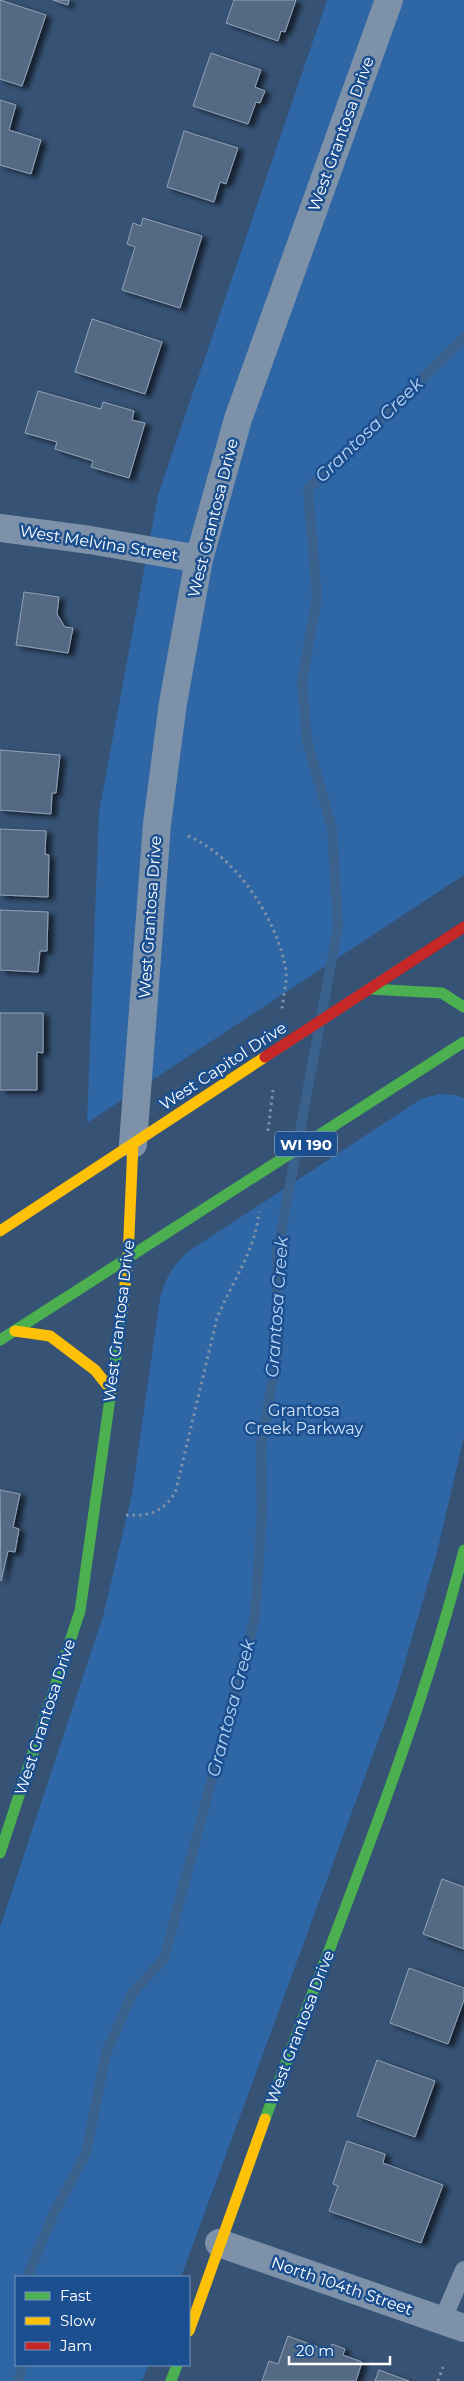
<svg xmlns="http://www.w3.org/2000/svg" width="464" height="2381" font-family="Montserrat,sans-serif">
	<defs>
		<filter id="shadow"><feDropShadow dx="5.5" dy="3" stdDeviation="2.5" flood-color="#0009"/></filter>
	</defs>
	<rect width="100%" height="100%" fill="#365274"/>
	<!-- green -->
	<path fill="#2f66a5" d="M327,0H464V875L87,1123L99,812L158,495Z
		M439,1094L455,1095L464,1098V1437L436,1556L396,1692L181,2277H16V2365H148L142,2381H0V1927L103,1616L132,1494L160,1298C166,1277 173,1264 189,1251L421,1099Z"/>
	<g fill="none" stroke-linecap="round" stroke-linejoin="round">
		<!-- stream -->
		<path stroke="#3b618d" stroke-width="10" d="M27,2277L54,2213L86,2153L106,2053L133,1992L164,1959L255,1617L262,1513L261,1447L278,1349L277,1254L338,927L332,828L307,741L302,681L317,597L308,489L464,338
			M18,2381L23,2365"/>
	</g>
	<!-- building -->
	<path fill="#526984" stroke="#92a2b6" filter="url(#shadow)" d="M0,0L46,15L22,86L0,79Z
		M53,0H69L68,5Z
		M234,0H296L285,32L281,31L278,41L226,23Z
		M211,53L261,70L255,87L265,91L260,103L256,102L248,124L193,106Z
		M0,100L16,105L9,130L41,140L31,174L0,165Z
		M184,131L238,148L226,184L220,182L214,202L167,187Z
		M143,218L202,236L180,308L122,290L135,247L127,244L133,223L141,226Z
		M92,319L162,342L145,394L75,372Z
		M38,391L101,409L103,402L134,411L132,420L145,423L129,478L91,467L93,461L55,449L57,442L25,433Z
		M24,592L59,597L57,614L65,627L73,628L68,653L16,645Z
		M0,750L60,755L56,793H52L51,814L0,810Z
		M0,829L46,831L45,854L49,855L48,897L0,895Z
		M0,910L48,912L47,951H40L38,972L0,970Z
		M0,1013H43V1053L37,1052V1090H0Z
		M0,1490L20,1494L13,1527L19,1529L15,1552L8,1551L1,1581Z
		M442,1879L464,1887V1949L423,1934Z
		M409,1968L464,1988V2000L448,2044L390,2023Z
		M377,2060L435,2081L415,2137L357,2116Z
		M347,2141L385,2154L383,2163L443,2185L421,2243L329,2211L338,2186L333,2184Z
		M288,2336L329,2351L332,2344L345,2349L343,2355L362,2362L356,2381H262L269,2361L278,2364Z
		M379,2370L409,2381H375Z"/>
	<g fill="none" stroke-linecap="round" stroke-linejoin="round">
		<!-- path -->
		<path stroke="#7d92a8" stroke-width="3" stroke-dasharray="2.5 4" stroke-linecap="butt" d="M188,836C236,856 278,920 286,971C287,983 283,997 282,1009
			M268,1131L273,1090
			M126,1515C149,1517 166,1511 176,1490L217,1318C232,1282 255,1251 259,1212
			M438,2381L443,2367"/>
		<!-- lane -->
		<path stroke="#7d92a8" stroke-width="18" d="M442,2321L464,2270"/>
		<!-- street -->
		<path stroke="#7d92a8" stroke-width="28" d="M0,528L90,540L199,559
			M133,1144L157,824L173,703L199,559L238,419L389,0
			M219,2243L464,2328"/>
		<!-- fast -->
		<path stroke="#4caf50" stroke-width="11" d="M370,989L442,993L464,1007
			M0,1340L464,1042
			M0,1853L80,1611L122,1313
			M265,2119C335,1930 414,1745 464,1550
			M171,2381L177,2365"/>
		<!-- slow -->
		<path stroke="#ffc107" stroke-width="11" d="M0,1231L265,1057
			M122,1313L128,1258L133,1144
			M15,1331L50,1336L95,1370L111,1390
			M189,2331L265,2119"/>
		<!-- jam -->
		<path stroke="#c62828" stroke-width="11" d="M265,1057L464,927"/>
	</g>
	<g text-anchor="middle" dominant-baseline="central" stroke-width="5" stroke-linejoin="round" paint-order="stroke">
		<!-- shield labels -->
		<rect fill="#1b4f8f" stroke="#bbcadd" stroke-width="1" x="275" y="1131.5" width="62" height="25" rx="4"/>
		<g font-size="15" font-weight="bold" fill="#fff">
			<text x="306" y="1144">WI 190</text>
		</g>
		<!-- street labels -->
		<g font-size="16" fill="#fff" stroke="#1b4f8f">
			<text transform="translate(341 134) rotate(-70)">West Grantosa Drive</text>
			<text transform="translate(213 518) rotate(-76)">West Grantosa Drive</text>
			<text transform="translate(99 543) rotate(9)">West Melvina Street</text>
			<text transform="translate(150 917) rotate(-86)">West Grantosa Drive</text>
			<text transform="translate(223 1066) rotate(-33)">West Capitol Drive</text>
			<text transform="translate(119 1321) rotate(-83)">West Grantosa Drive</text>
			<text transform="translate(45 1717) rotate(-72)">West Grantosa Drive</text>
			<text transform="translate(300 2027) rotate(-69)">West Grantosa Drive</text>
			<text transform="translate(342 2286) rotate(19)">North 104th Street</text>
		</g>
		<!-- park labels -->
		<g font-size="16" fill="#cfe3fa" stroke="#1b4f8f">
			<text x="304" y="1410">Grantosa<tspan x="304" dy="18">Creek Parkway</tspan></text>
		</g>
		<!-- water labels -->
		<g font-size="18" font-style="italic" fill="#b5d3f5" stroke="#1b4f8f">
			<text transform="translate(369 430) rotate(-44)">Grantosa Creek</text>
			<text transform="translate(277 1307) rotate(-86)">Grantosa Creek</text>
			<text transform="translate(231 1708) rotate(-75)">Grantosa Creek</text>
		</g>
	</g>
	<!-- legend -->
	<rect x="15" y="2276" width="175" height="90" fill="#1b4f8f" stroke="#7695bc"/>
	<rect x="25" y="2292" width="25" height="8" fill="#4caf50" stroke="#7695bc"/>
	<text x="60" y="2301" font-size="15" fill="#ffffff">Fast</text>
	<rect x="25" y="2317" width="25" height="8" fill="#ffc107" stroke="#7695bc"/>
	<text x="60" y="2326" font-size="15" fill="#ffffff">Slow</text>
	<rect x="25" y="2342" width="25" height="8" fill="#c62828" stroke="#7695bc"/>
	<text x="60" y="2351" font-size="15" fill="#ffffff">Jam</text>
	<!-- scale -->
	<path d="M289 2356v8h101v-8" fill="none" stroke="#ffffff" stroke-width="2.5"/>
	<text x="296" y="2356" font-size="15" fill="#ffffff" stroke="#1b4f8f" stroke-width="4" paint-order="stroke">20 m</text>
</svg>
